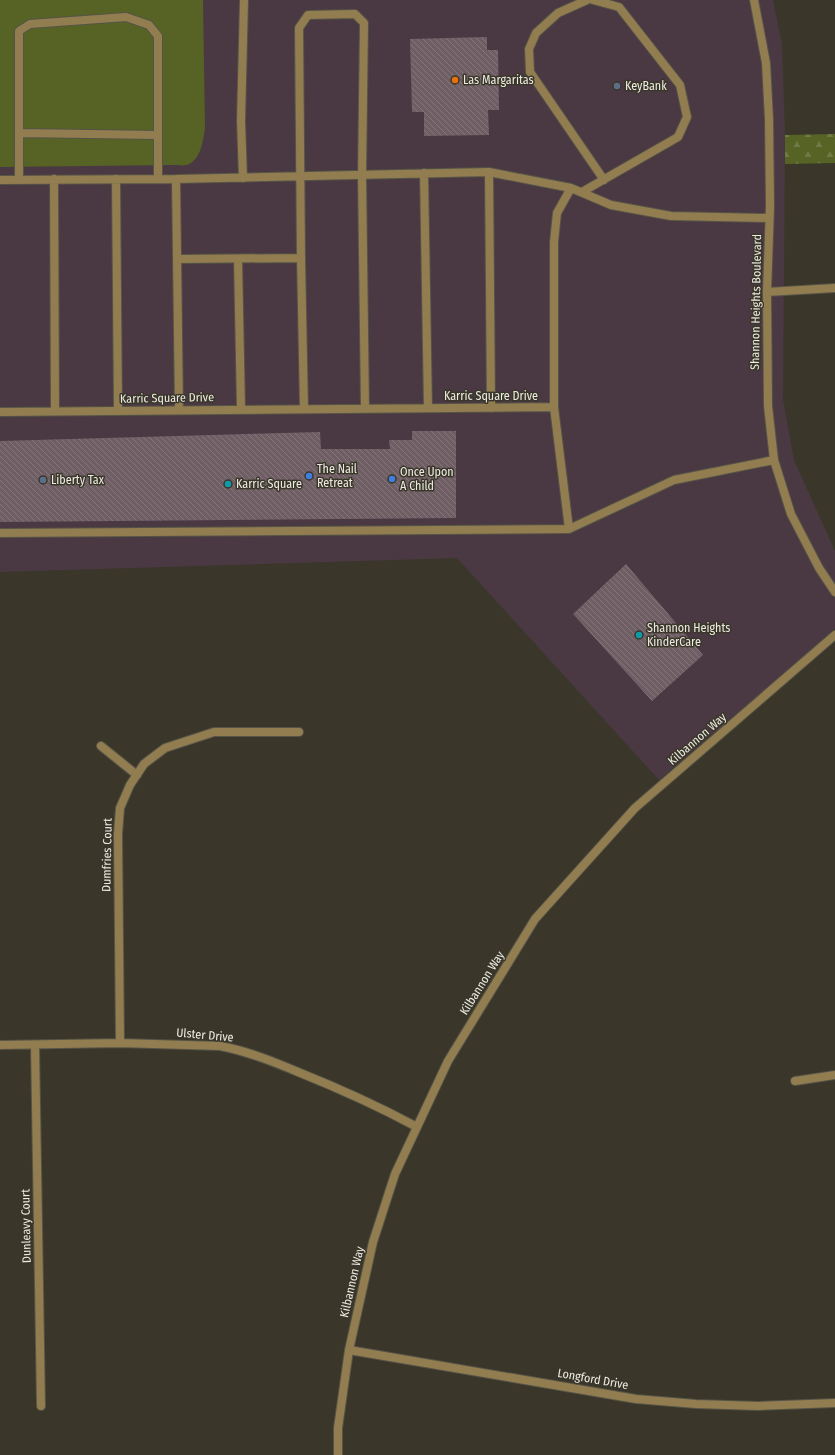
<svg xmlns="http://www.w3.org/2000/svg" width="835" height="1455" font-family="'Fira Sans Condensed',sans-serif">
	<defs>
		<pattern id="forest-firs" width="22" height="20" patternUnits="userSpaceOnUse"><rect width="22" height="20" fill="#566324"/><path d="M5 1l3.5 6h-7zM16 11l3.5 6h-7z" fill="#6e7a44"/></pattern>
		<pattern id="building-back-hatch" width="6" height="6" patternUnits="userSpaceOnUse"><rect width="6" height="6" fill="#6f5f65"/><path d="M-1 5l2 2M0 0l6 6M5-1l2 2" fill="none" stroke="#84767b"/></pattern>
	</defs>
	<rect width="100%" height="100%" fill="#3a372a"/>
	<!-- commercial -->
	<path fill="#4a3943" d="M0,0H773L782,44L785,135L783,399L794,460L835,551V629L659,780L457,558L0,572Z"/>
	<!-- grass -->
	<path fill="#566324" d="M0,0H203L205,128C203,141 201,160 187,165C183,166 177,165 173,165L0,167Z"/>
	<!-- forest -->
	<path fill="url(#forest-firs)" d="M835,134V163L785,164V135Z"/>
	<!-- building -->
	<path fill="url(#building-back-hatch)" d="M487,37V50H498L499,110H488L489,135L424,136V112H412L410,39Z
		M412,431H456V518L0,522V441L320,432L321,449H390L389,440H412Z
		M626,564L703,655L652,701L573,614Z"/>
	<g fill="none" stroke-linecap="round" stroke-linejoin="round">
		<!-- service casing -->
		<g stroke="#565447" stroke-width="10">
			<path id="service" d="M587,0L558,13L536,33L529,49L530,72L604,180
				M19,133L158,135
				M489,172L491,408
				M424,173L428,408
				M243,178L241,121L244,0
				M54,179L55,411
				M116,179L118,410
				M176,179L179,410
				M0,180L176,179L489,172L571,188
				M19,180V31L30,24L126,17L149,25L158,36V179
				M582,192L678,137L687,117L680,85L619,7L593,0
				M301,258L304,409
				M177,259L301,258L299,28L308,15L355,14L364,23L362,175L365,409
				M238,259L241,409
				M554,407L569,529
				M0,412L554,407V242L557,213L571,188L611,205L671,216L769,218
				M0,533L569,529L674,480L774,460
				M101,746L137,775"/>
		</g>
		<!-- minor casing -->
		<g stroke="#565447" stroke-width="10">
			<path id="minor" d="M754,0L766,63L769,119L770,207L767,292L768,406L774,460L791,514L819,568L835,592
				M767,292L835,288
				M120,1043L118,834L120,808L130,785L144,764L165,748L214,732H299
				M0,1045L120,1043L220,1046C247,1051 272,1061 298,1072C338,1088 378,1106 417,1127
				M35,1045L41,1406
				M795,1081L835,1075
				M349,1350L636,1399L696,1404L758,1406L835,1403
				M338,1455V1428L349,1350L373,1242L395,1174L448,1061L535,919L635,808L835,635"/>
		</g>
		<!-- service -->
		<use href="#service" stroke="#927d50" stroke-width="8"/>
		<!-- minor -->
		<use href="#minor" stroke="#927d50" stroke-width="8"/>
	</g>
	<!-- markers -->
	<circle fill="#e8710a" stroke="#3a372a" stroke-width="1.5" cx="455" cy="80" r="4"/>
	<g fill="#5c6f8a" stroke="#3a372a" stroke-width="1.5">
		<circle cx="617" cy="86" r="4"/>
		<circle cx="43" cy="480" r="4"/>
	</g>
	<g fill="#3f7fe0" stroke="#3a372a" stroke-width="1.5">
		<circle cx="309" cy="476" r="4"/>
		<circle cx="392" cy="479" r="4"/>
	</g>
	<g fill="#0f9aa8" stroke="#3a372a" stroke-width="1.5">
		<circle cx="228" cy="484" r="4"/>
		<circle cx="639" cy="635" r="4"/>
	</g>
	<g text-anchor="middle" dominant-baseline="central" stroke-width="3" stroke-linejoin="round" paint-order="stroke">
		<!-- poi labels -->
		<g font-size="12" fill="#eceae2" stroke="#3a372a" text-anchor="start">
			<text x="463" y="80">Las Margaritas</text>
			<text x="625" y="86">KeyBank</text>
			<text x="317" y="469">The Nail<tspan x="317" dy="14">Retreat</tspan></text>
			<text x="400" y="472">Once Upon<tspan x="400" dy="14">A Child</tspan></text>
			<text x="51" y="480">Liberty Tax</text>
			<text x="236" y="484">Karric Square</text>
			<text x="647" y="628">Shannon Heights<tspan x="647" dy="14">KinderCare</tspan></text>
		</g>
		<!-- street labels -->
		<g font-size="12" fill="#eceae2" stroke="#3a372a">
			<text transform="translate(756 302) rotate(-89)">Shannon Heights Boulevard</text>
			<text x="491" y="396">Karric Square Drive</text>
			<text transform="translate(167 398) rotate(-1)">Karric Square Drive</text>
			<text transform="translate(697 739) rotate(-41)">Kilbannon Way</text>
			<text transform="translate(107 855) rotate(-89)">Dumfries Court</text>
			<text transform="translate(482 983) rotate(-58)">Kilbannon Way</text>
			<text transform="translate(205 1035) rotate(5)">Ulster Drive</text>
			<text transform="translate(26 1226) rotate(-91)">Dunleavy Court</text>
			<text transform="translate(352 1282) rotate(-77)">Kilbannon Way</text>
			<text transform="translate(593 1379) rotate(10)">Longford Drive</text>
		</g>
	</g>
</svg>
